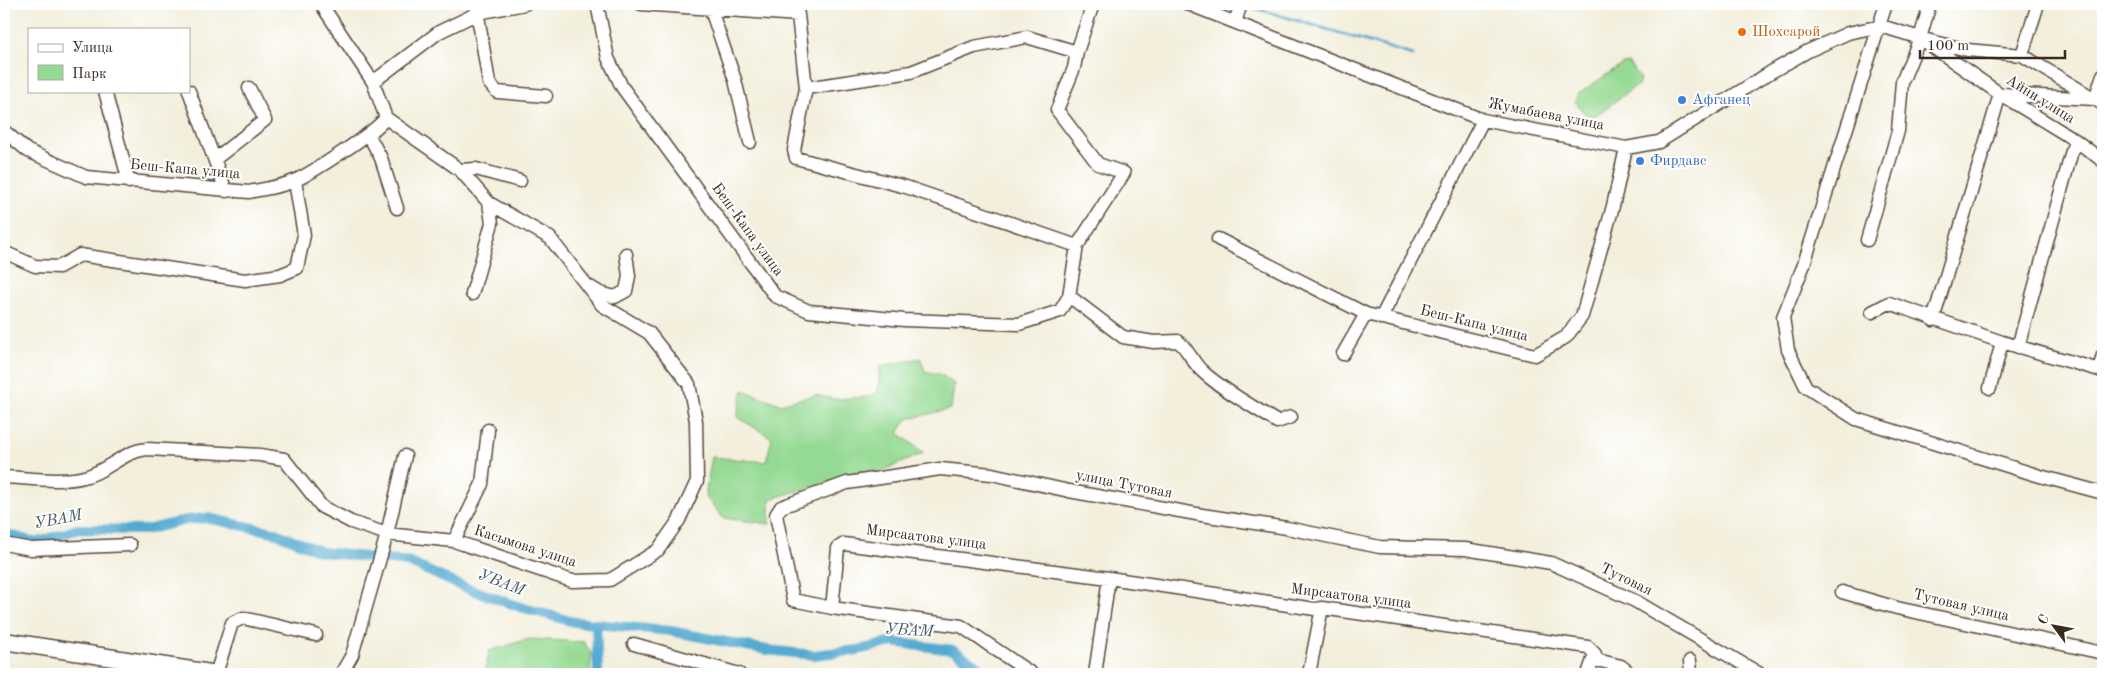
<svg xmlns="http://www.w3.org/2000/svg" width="2107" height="678" font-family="'Old Standard TT',serif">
	<rect width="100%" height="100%" fill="#fff"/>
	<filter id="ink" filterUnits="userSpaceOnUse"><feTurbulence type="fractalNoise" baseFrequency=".02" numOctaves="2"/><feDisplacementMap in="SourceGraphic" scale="10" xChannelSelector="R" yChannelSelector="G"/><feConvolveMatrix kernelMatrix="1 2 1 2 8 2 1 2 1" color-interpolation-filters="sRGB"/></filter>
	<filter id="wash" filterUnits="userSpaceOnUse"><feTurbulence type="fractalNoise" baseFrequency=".0096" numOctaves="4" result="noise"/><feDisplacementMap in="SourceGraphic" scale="20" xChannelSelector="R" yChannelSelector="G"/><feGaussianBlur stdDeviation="1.12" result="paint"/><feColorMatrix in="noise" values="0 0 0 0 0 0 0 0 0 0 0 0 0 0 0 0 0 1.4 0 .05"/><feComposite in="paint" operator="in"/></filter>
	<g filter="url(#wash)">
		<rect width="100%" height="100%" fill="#f3efdc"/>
		<!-- green -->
		<path fill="#95da93" stroke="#688258" d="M1628,63L1640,77L1639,84L1595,116L1585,114L1575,101L1577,95L1622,64Z
			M920,358L925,371L942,375L954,384L951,409L907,419L898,433L924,453L884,470L821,484L770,499V524L723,518L705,496L712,457L766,462L772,438L737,417L743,390L780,404L815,395L834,399L869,397L878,392L880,367Z
			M529,639L584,642L591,653L590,674H485L489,651Z"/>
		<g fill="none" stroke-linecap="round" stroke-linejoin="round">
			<!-- stream -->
			<path stroke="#55aad1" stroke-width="3" d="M1248,4L1255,8L1413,55"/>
			<!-- canal -->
			<path stroke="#55aad1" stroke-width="10" d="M4,533L36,543L78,529L146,530L186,520L207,518L273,532L322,552L408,562L464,587L520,607L574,622L671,631L767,650L814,655L858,650L892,642L953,650L990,674
				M596,624L598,674"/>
		</g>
	</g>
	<g filter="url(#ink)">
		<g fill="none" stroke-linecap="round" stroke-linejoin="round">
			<!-- minor casing -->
			<g stroke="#57483a" stroke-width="15">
				<path id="minor" d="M321,4L373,82L386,118
					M476,4L489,83L497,92L546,96
					M597,4L608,58L622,87L775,296L809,311L904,320L1019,324L1060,311L1069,296L1077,246L1124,173L1098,164L1057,110L1074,68L1077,52
					M641,4L798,15L796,4
					M1188,4L1483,120L1626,148L1659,142L1771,72L1808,51L1848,33L1881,26L1920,38L2000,94L2075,140L2103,161
					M1886,4L1803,267L1783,317L1788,350L1806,387L1856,419L2040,476L2103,493
					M711,10L735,80L750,142
					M798,15L806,88L794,150L796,158L906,187L1077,246
					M1235,22L1241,4
					M1927,40L1967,50L2022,55L2103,104
					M2022,55L2038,4
					M373,82L439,32L478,13L525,4
					M806,88L911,72L974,47L1027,37L1077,52L1093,4
					M105,91L129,182
					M189,91L226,191
					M4,131L28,151L86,177L249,192C264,189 280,187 294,181C312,173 374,133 386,118
					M368,134L381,158L397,208
					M215,159L265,120L249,88
					M460,170L476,169L520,181
					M1218,239L1366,314L1535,355L1566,337L1582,316L1613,206L1626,148
					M1867,240L1898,131L1902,82L1920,38L1930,4
					M4,252L35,266L59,267L80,255L245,280L280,275L297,268L304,235L295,181
					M590,287L600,293L615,297L626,291L629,276L626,254
					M472,294L492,223L489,203
					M1069,296L1123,337L1154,342L1178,341C1189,350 1192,362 1202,371C1222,390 1253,406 1277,422L1291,417
					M1872,312L1889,303L2002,342L2103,371
					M1381,318L1483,120
					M1933,320L2000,94L2095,99L2103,75
					M2018,347L2075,140
					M1343,354L1366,314
					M2099,370L2103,355
					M1990,388L2002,342
					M4,477C28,478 62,483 84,477C107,472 123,451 147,449L260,455L284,459L322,507L351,522L387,534L454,541L572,581L610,580L658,550L679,520L697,481L696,421L689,384L649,333L602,305L550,238L489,203L460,170L386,118
					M454,541L482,484L488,430
					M4,544L31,549L130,545
					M1842,592L1897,608L2103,653
					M832,608L961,626L1032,674
					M634,644L739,674
					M1593,659L1621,666L1631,674
					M1690,661L1691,674
					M216,674L232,623L243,618L316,635
					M341,674L352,655L387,534L405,456
					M1095,674L1109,578
					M1309,674L1322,608
					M1588,674L1595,654L1588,647L1322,608L1315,609L1109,578L844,544L838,548L832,608L793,600L776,515L781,507L847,483L940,469L992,474L1069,491L1202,515L1287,528L1380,547L1465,549L1551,563L1635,601L1760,674"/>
			</g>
			<!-- major casing -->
			<g stroke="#57483a" stroke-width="19">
				<path id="major" d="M4,641L217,674"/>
			</g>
			<!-- minor -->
			<use href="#minor" stroke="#fff" stroke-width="12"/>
			<!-- major -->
			<use href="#major" stroke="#fff" stroke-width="16"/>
		</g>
	</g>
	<!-- markers -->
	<circle fill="#e8710a" stroke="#fff" stroke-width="2" cx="1742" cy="32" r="5"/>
	<g fill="#3f7fe0" stroke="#fff" stroke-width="2">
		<circle cx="1682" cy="100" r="5"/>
		<circle cx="1640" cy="161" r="5"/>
	</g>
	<g text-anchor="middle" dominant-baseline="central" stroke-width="4" stroke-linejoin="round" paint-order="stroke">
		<!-- food labels -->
		<g font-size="15" fill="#c56008" stroke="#fff" text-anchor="start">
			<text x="1752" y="32">Шохсарой</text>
		</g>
		<!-- shop labels -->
		<g font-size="15" fill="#366cbe" stroke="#fff" text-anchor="start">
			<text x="1692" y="100">Афганец</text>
			<text x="1650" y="161">Фирдавс</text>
		</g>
		<!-- street labels -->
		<g font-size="15" fill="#3b2a1e" stroke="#fff">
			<text transform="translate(2040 100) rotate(32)">Айни улица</text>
			<text transform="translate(1546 115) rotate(11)">Жумабаева улица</text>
			<text transform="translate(185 170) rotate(5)">Беш-Капа улица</text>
			<text transform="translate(747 230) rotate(54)">Беш-Капа улица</text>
			<text transform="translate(1474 324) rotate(14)">Беш-Капа улица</text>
			<text transform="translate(1124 485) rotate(11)">улица Тутовая</text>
			<text transform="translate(926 538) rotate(7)">Мирсаатова улица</text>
			<text transform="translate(525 547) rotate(18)">Касымова улица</text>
			<text transform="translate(1626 580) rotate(26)">Тутовая</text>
			<text transform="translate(1351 597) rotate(7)">Мирсаатова улица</text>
			<text transform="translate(1961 606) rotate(13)">Тутовая улица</text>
		</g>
		<!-- water labels -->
		<g font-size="16" font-style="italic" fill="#455d66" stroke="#fff">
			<text transform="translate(58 520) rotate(-11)">УВАМ</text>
			<text transform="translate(501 583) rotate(21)">УВАМ</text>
			<text transform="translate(909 631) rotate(3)">УВАМ</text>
		</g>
	</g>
	<!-- margin -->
	<rect width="2107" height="678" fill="none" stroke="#fff" stroke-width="20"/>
	<!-- legend -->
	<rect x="28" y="28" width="162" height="65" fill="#ffffff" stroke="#b1aaa5"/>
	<rect x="38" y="44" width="25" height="8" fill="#ffffff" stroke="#b1aaa5"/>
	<text x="72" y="52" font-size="15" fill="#3b2a1e">Улица</text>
	<rect x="38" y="65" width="25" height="15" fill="#95da93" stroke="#b1aaa5"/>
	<text x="72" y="78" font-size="15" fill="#3b2a1e">Парк</text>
	<!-- north arrow -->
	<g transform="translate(2054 626) rotate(302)" stroke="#ffffff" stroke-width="4" paint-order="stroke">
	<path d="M0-4L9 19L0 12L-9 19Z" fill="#3b2a1e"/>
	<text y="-8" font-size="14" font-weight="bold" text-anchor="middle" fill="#3b2a1e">С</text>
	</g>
	<!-- scale -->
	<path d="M1920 50v8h145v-8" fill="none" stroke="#3b2a1e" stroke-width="2.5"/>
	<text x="1927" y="50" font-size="15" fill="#3b2a1e" stroke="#ffffff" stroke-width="4" paint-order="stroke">100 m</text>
</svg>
